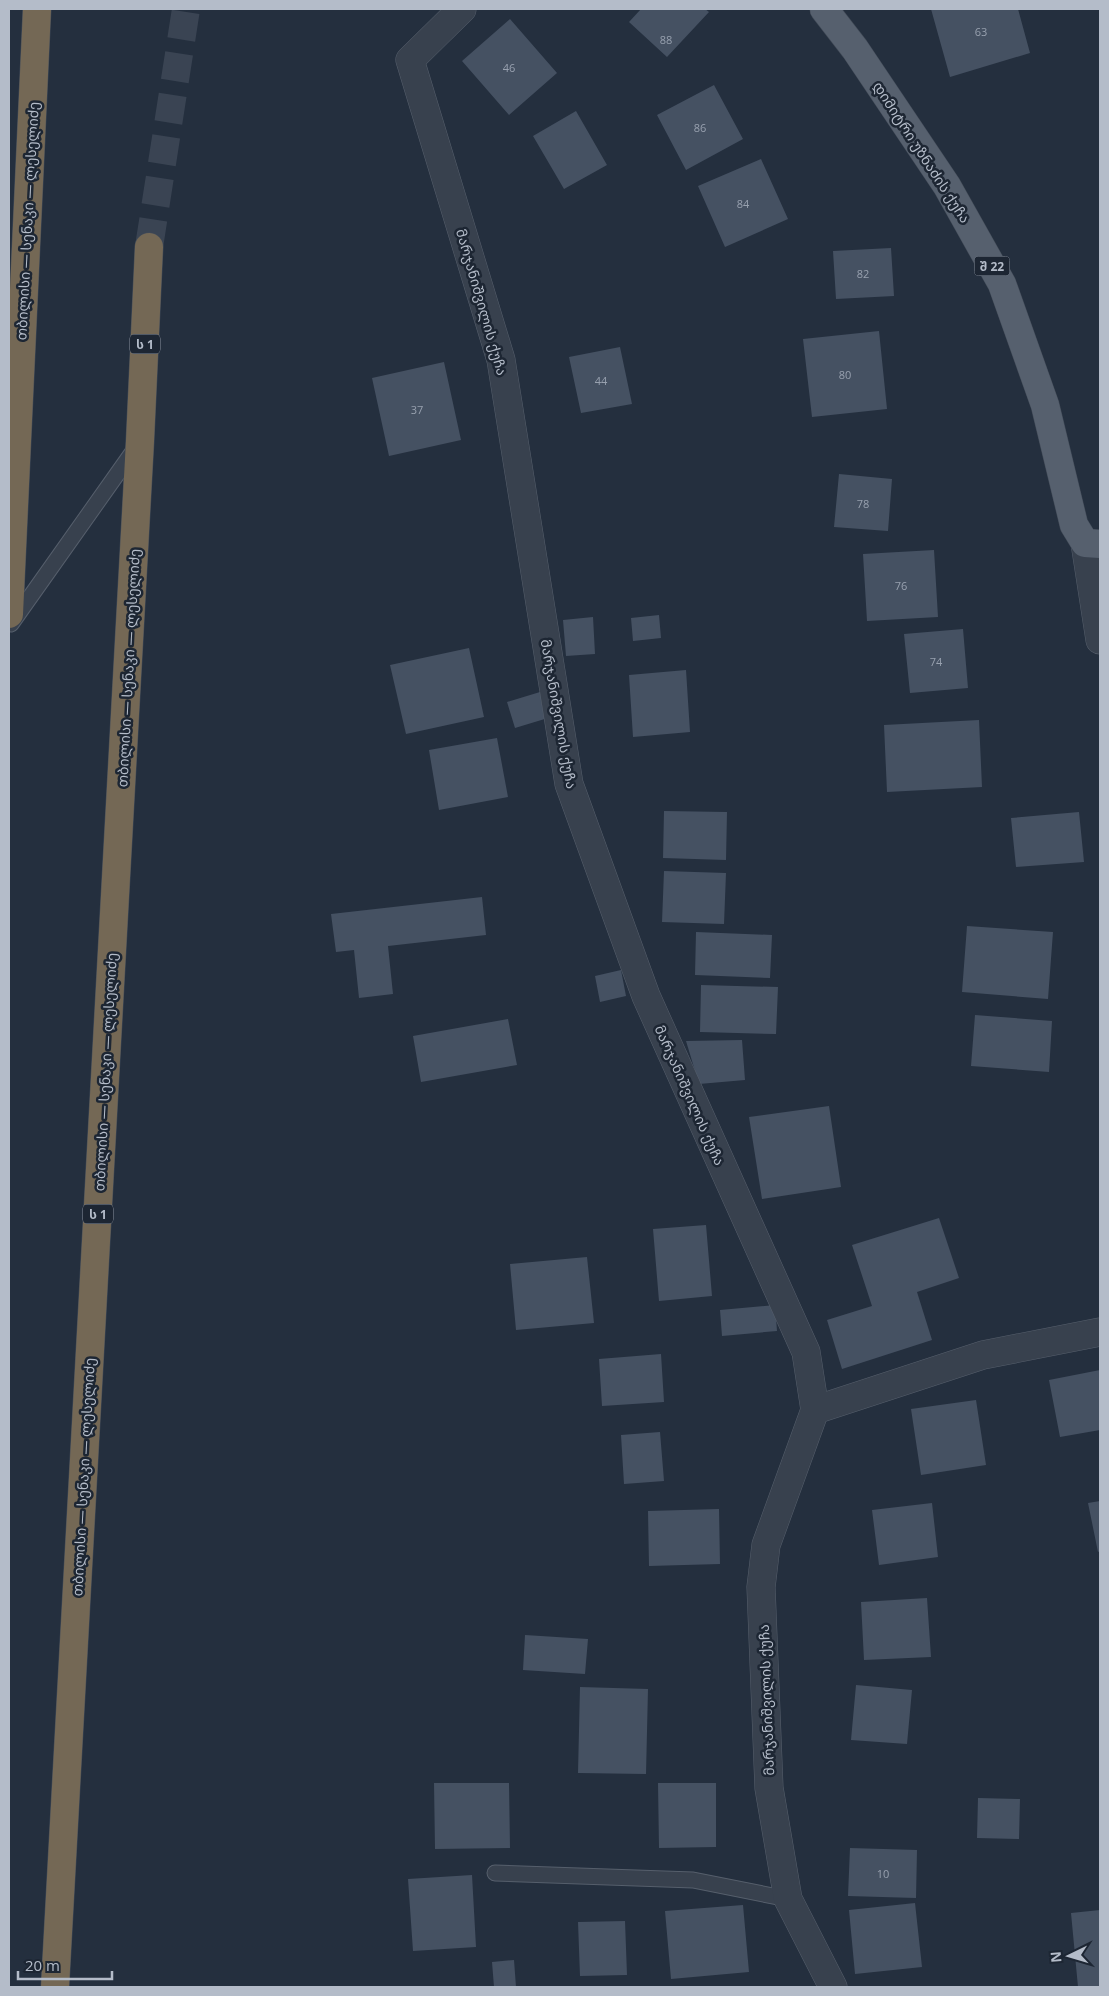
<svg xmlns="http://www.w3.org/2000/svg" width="1109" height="1996" font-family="'Open Sans','Noto Sans Georgian',sans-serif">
	<rect width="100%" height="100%" fill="#242f3e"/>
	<!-- building -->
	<path fill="#455162" d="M641,9H705L709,12L667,57L629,22Z
		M931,9H1018L1030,53L950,77Z
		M510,19L557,73L509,115L462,61Z
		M714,85L743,139L686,170L657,115Z
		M576,111L607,165L564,189L533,136Z
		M761,159L788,219L725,247L698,186Z
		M891,248L894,296L836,299L833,251Z
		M879,331L887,409L812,417L803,339Z
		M620,347L632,404L581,413L569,357Z
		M444,362L461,440L389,456L372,378Z
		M839,474L892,479L888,531L834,527Z
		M934,550L938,617L867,621L863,554Z
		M659,615L661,638L633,641L631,618Z
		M593,617L595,654L566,656L563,620Z
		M963,629L968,688L910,693L904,634Z
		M469,648L484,717L406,734L390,665Z
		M686,670L690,732L633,737L629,675Z
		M540,692L548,718L515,728L507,702Z
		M979,720L982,787L887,792L884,725Z
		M497,738L508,797L439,810L429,750Z
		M664,811L727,812L726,860L663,858Z
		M1079,812L1084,862L1016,867L1011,818Z
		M664,871L726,873L724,924L662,922Z
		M482,897L486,935L388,946L393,994L359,998L354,950L336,952L331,914Z
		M967,926L1053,932L1048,999L962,992Z
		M696,932L772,935L770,978L695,975Z
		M621,970L626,996L600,1002L595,976Z
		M701,985L778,987L776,1034L700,1032Z
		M975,1015L1052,1021L1049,1072L971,1066Z
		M508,1019L517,1065L421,1082L413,1036Z
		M742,1040L745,1080L699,1084L686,1041Z
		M829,1106L841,1187L762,1199L749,1117Z
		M939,1218L959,1278L917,1292L932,1340L842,1369L827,1320L872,1306L852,1245Z
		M706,1225L712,1296L659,1301L653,1229Z
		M587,1257L594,1323L516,1330L510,1264Z
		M775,1305L777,1331L722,1336L720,1310Z
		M661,1354L664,1402L602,1406L599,1359Z
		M1100,1370V1430L1060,1437L1049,1380Z
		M976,1400L986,1465L921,1475L911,1409Z
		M660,1432L664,1481L624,1484L621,1435Z
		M1100,1501V1551L1098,1552L1088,1503Z
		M932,1503L938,1557L879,1565L872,1510Z
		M719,1509L720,1564L649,1566L648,1511Z
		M927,1598L931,1657L864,1660L861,1602Z
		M525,1635L588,1639L585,1674L523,1670Z
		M856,1685L912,1690L907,1744L851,1740Z
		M580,1687L648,1689L646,1774L578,1773Z
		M434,1783H509L510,1848L435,1849Z
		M658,1783H716V1847L659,1848Z
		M978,1798L1020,1799L1019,1839L977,1838Z
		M850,1848L917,1850L916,1898L848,1896Z
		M472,1875L476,1947L413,1951L408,1879Z
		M915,1903L922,1967L855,1974L849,1910Z
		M743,1905L749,1972L671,1979L665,1911Z
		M1100,1910V1987H1078L1071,1913Z
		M625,1921L627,1975L580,1976L578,1922Z
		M514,1960L516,1987H494L492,1962Z"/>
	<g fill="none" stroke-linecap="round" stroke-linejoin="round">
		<!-- motorway-tunnel -->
		<path stroke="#3a4453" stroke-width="28" stroke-dasharray="28 14" stroke-linecap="butt" d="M149,247L186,9"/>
		<!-- service casing -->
		<g stroke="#565f6c" stroke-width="17">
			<path id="service" d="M11,624L137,446
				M495,1873L693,1880L788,1899"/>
		</g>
		<!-- minor casing -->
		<g stroke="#565f6c" stroke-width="29">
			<path id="minor" d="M462,9L410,60L501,360L569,784L646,996L806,1352L815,1410L766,1545L761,1587L769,1788L788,1899L833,1987
				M1085,543L1100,640
				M815,1410L983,1355L1100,1332"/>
		</g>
		<!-- primary casing -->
		<g stroke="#414a57" stroke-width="29">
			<path id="primary" d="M824,9L855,49L947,186L1002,284L1045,405L1074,525L1085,543L1100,544"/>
		</g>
		<!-- motorway casing -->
		<g stroke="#434c59" stroke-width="29">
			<path id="motorway" d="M9,614L37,9
				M55,1987L140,441L149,247"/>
		</g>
		<!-- service -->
		<use href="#service" stroke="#38414e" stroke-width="15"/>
		<!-- minor -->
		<use href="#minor" stroke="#38414e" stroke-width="28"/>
		<!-- primary -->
		<use href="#primary" stroke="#56606e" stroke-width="28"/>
		<!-- motorway -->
		<use href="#motorway" stroke="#746855" stroke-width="28"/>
	</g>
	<g text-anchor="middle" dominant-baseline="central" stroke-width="5" stroke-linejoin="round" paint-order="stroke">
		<!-- number labels -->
		<g font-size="11" fill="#98a1af">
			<text x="981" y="31">63</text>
			<text x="666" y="39">88</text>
			<text x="509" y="67">46</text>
			<text x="700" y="127">86</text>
			<text x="743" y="203">84</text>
			<text x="863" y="273">82</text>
			<text x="845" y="374">80</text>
			<text x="601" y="380">44</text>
			<text x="417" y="409">37</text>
			<text x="863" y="503">78</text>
			<text x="901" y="585">76</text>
			<text x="936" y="661">74</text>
			<text x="883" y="1873">10</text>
		</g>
		<!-- shield labels -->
		<g fill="#1d2633" stroke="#878f9c" stroke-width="1">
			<rect x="974.5" y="256.5" width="35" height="19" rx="4"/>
			<rect x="130" y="334.5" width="30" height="19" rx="4"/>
			<rect x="83" y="1204.5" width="30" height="19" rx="4"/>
		</g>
		<g font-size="12" font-weight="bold" fill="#b4bcc9">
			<text x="992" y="266">შ 22</text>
			<text x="145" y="344">ს 1</text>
			<text x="98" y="1214">ს 1</text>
		</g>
		<!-- street labels -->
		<g font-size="14" fill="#b4bcc9" stroke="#1d2633">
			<text transform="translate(922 152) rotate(57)">დიმიტრი უზნაძის ქუჩა</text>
			<text transform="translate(27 221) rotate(-87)">თბილისი — სენაკი — ლესელიძე</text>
			<text transform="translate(482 302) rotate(74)">მარჯანიშვილის ქუჩა</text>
			<text transform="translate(128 668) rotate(-87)">თბილისი — სენაკი — ლესელიძე</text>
			<text transform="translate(559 714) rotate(80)">მარჯანიშვილის ქუჩა</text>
			<text transform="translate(105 1072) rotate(-87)">თბილისი — სენაკი — ლესელიძე</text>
			<text transform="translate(690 1095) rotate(66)">მარჯანიშვილის ქუჩა</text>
			<text transform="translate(83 1477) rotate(-87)">თბილისი — სენაკი — ლესელიძე</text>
			<text transform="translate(766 1700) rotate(-92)">მარჯანიშვილის ქუჩა</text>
		</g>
	</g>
	<!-- border -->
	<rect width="1109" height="1996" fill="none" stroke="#b4bcc9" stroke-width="20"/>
	<!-- north arrow -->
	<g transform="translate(1069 1956) rotate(265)" stroke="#1d2633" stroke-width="4" paint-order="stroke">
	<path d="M0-4L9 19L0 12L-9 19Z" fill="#b4bcc9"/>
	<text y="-8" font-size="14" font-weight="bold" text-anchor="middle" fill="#b4bcc9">N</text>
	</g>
	<!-- scale -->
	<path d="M18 1971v8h94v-8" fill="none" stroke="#b4bcc9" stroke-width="2.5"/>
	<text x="25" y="1971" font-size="15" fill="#b4bcc9" stroke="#1d2633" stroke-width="4" paint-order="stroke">20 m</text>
</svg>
